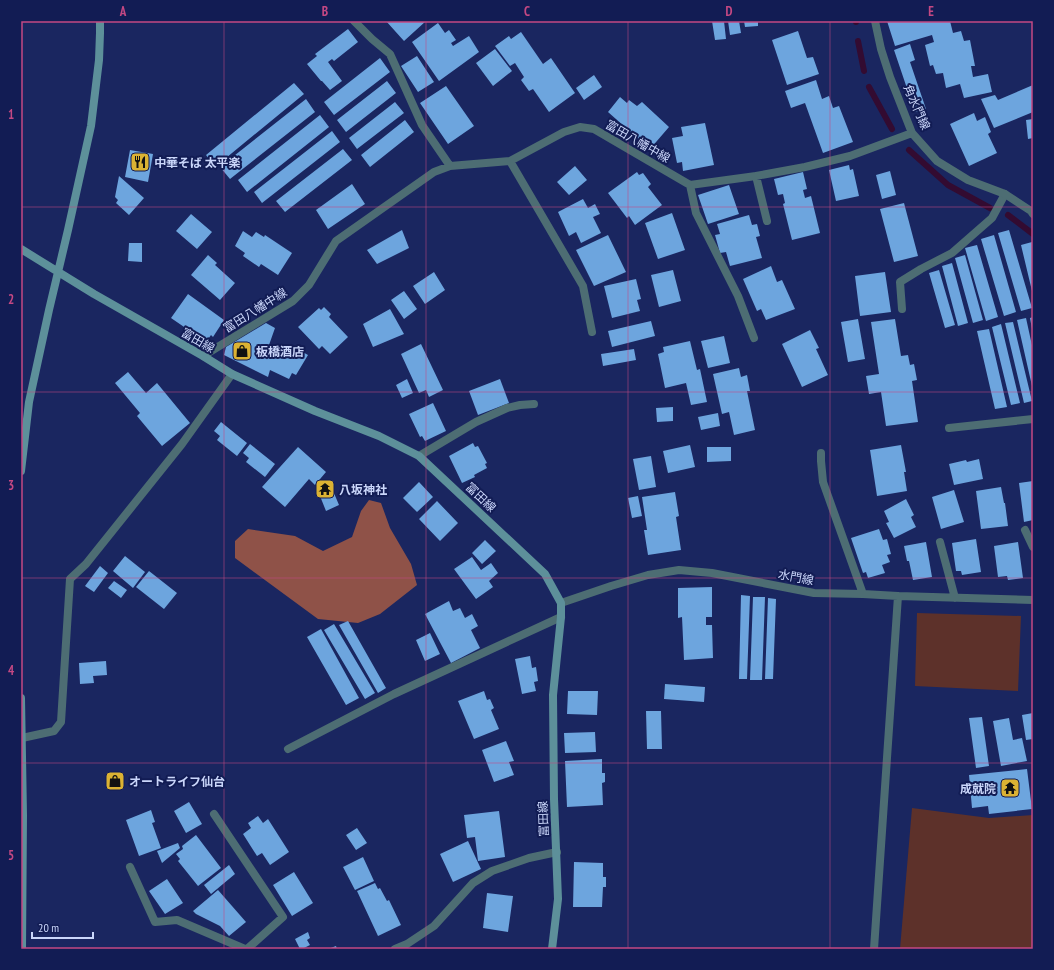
<svg xmlns="http://www.w3.org/2000/svg" width="1054" height="970" font-family="'PT Sans Narrow','Noto Sans JP',sans-serif">
	<rect width="100%" height="100%" fill="#1a2660"/>
	<!-- green -->
	<path fill="#5d312a" d="M917,613L1021,616L1018,691L915,686Z
		M912,808L989,818L1033,815V949H900Z"/>
	<!-- forest -->
	<path fill="#8f5248" d="M369,500L381,503L390,528L411,564L417,585L380,614L358,623L318,619L235,558V541L248,529L295,536L323,551L352,537L361,511Z"/>
	<g fill="none" stroke-linecap="round" stroke-linejoin="round">
		<!-- stream -->
		<path stroke="#330b31" stroke-width="6" d="M856,21V22
			M858,41L864,71
			M869,87L892,129
			M909,150L948,185L990,208
			M1008,215L1033,234"/>
	</g>
	<!-- building -->
	<path fill="#6da5de" d="M386,21H426L404,41Z
		M712,21H724L726,39L715,40Z
		M728,21H739L741,33L730,35Z
		M744,21H758V26L745,27Z
		M887,21H950L953,33L961,31L964,41L970,40L975,66H971L973,77L988,74L992,92L964,98L960,84L946,88L943,73L936,74L933,65L930,66L925,45L934,42L932,35L895,46Z
		M438,23L445,33L449,30L456,40L451,43L453,46L469,36L479,52L439,81L412,42Z
		M348,29L358,42L334,61L332,59L328,62L342,81L330,90L322,81H321L307,64L317,56L315,54Z
		M798,31L807,58L813,57L819,74L787,85L772,40Z
		M521,32L543,64L551,58L575,93L549,112L533,89L529,91L521,80L524,77L515,63L510,66L495,46L509,36L511,39Z
		M910,44L915,60L910,62L926,109L915,112L894,50Z
		M495,49L512,71L493,86L476,63Z
		M417,56L434,82L418,92L401,66Z
		M380,58L390,72L334,115L324,102Z
		M594,75L602,87L584,100L576,88Z
		M816,80L822,99L829,96L833,108L839,106L853,142L823,153L805,103L791,108L785,91Z
		M387,81L396,93L346,132L337,120Z
		M294,83L304,94L215,167L206,155Z
		M1033,85V112L994,128L981,99L995,95L998,100Z
		M446,86L474,126L448,144L420,103Z
		M620,97L627,103L629,100L637,106L642,102L669,127L650,149L608,112Z
		M306,99L315,112L230,179L220,167Z
		M395,102L404,113L357,149L349,138Z
		M974,113L977,121L985,117L991,132L988,134L997,153L969,166L950,124Z
		M320,115L329,127L247,192L238,180Z
		M1033,119V138L1028,139L1026,120Z
		M405,120L414,132L370,167L361,155Z
		M705,123L714,165L683,171L682,162L677,163L672,138L683,136L681,127Z
		M332,131L340,142L262,203L254,192Z
		M343,149L352,160L285,212L276,201Z
		M130,150L153,154L148,182L125,177Z
		M849,165L850,170L853,169L859,196L836,201L829,170Z
		M575,166L587,180L569,195L557,182Z
		M890,171L896,195L882,199L876,175Z
		M637,172L639,175L643,173L651,184L648,187L662,205L635,225L629,216L627,218L608,193Z
		M803,172L807,189L803,190L805,198L811,196L820,233L792,240L783,204L785,203L783,194L778,195L774,179Z
		M119,176L144,198L129,215L116,203L118,200L115,197Z
		M352,184L365,204L328,229L316,210Z
		M729,185L739,214L708,224L698,195Z
		M583,199L588,208L595,204L600,214L593,217L601,233L581,243L576,232L569,236L558,212Z
		M904,203L918,256L894,262L880,209Z
		M672,213L685,250L658,259L645,223Z
		M191,214L212,232L197,249L176,231Z
		M749,215L752,225L757,224L760,236L756,237L762,258L730,266L726,252L720,253L715,235L720,234L717,224Z
		M402,230L409,248L377,264L367,250Z
		M1009,230L1032,308L1021,311L998,233Z
		M243,231L252,237L256,232L264,237L265,235L292,253L278,275L261,264L259,267L243,256L245,253L235,246Z
		M608,235L626,272L594,286L576,250Z
		M994,235L1016,312L1004,316L981,239Z
		M1032,242L1033,246L1032,291L1021,245Z
		M129,243H142V262L128,261Z
		M977,245L998,317L986,321L965,248Z
		M208,255L217,263L215,265L235,283L220,300L191,275Z
		M965,255L983,320L973,323L955,258Z
		M952,263L968,323L958,326L942,266Z
		M771,266L777,282L782,280L795,309L766,320L761,309L757,311L743,279Z
		M673,270L681,301L659,307L651,275Z
		M939,270L955,325L945,328L929,273Z
		M434,272L445,290L425,304L413,286Z
		M885,272L891,312L860,316L855,276Z
		M636,279L641,299L637,300L640,311L612,318L604,286Z
		M404,291L417,309L404,319L391,300Z
		M188,294L224,320L213,337L211,335L206,342L171,318Z
		M324,307L331,314L329,317L348,337L330,354L322,346L319,349L298,327L319,308L321,310Z
		M390,309L404,334L373,347L363,324Z
		M1033,317V329H1032L1030,318Z
		M1026,318L1033,350L1032,386L1017,320Z
		M858,319L865,359L848,362L841,322Z
		M895,319L901,356L908,355L910,365L914,364L917,380L912,381L918,422L886,426L881,392L869,394L866,376L879,374L871,322Z
		M651,321L655,336L612,347L608,331Z
		M1013,322L1032,401L1024,403L1005,323Z
		M266,323L275,328L269,345L295,357L299,350L308,355L296,375L292,373L289,379L270,370L268,377L224,355L226,347Z
		M1001,324L1020,403L1011,405L992,327Z
		M989,329L1007,407L995,409L977,331Z
		M810,330L819,348L816,349L828,375L802,387L782,344Z
		M724,336L730,363L708,368L701,341Z
		M690,341L697,370L700,369L707,402L691,405L686,383L665,388L658,354L664,352L663,347Z
		M421,344L443,390L429,397L426,390L419,393L401,354Z
		M634,349L636,360L603,366L601,354Z
		M739,368L741,377L747,375L750,391H747L755,430L734,435L729,412L722,414L713,374Z
		M128,372L146,393L157,383L190,423L162,446L137,416L140,413L115,383Z
		M407,379L413,393L402,398L396,385Z
		M500,379L509,403L478,415L469,391Z
		M433,403L446,431L425,441L422,436L420,437L409,414Z
		M673,407V421L657,422L656,408Z
		M718,413L720,426L701,430L698,417Z
		M221,422L247,443L237,456L217,440L220,436L214,431Z
		M473,443L475,447L478,446L487,463L485,464L487,468L474,475L475,477L462,483L449,456Z
		M250,444L275,464L265,477L246,462L249,458L243,453Z
		M690,445L695,467L668,473L663,451Z
		M901,445L906,472H904L907,491L877,496L870,450Z
		M298,447L326,472L315,485L309,479L285,507L262,487Z
		M707,447H731V461L707,462Z
		M651,456L656,487L639,490L633,459Z
		M979,459L983,479L954,485L949,464L966,460L967,462Z
		M1033,481V520L1024,522L1019,483Z
		M419,482L433,497L417,512L403,498Z
		M331,486L339,505L326,511L318,491Z
		M1001,487L1004,503H1005L1008,526L981,529L976,491Z
		M954,490L964,522L941,529L932,497Z
		M675,492L679,516L676,517L681,550L648,555L644,530H647L642,497Z
		M638,496L642,516L632,518L628,498Z
		M906,499L914,515L911,517L916,527L894,538L886,523L889,522L884,511Z
		M437,501L458,523L440,541L419,519Z
		M879,529L883,540L887,539L891,554L887,555L890,562L882,565L885,573L868,578L866,572L863,573L851,538Z
		M976,539L981,572L962,575L961,571H956L952,543Z
		M485,540L496,551L482,564L472,553Z
		M926,542L932,577L913,580L909,561H907L904,546Z
		M1018,542L1023,578L1008,580L1007,576L998,577L994,546Z
		M125,556L145,572L133,588L113,571Z
		M472,557L481,570L491,563L498,573L489,581L493,587L476,599L454,569Z
		M100,566L108,573L94,592L85,586Z
		M149,571L177,593L164,609L136,587Z
		M114,581L127,590L121,598L108,588Z
		M712,587V617H706V625H712L713,658L684,660L682,617L678,618V588Z
		M741,595L750,596L747,679H739Z
		M753,597H765L762,680H750Z
		M768,598L776,599L773,679H765Z
		M449,601L453,611L460,608L465,618L472,614L478,626L471,630L480,648L451,663L425,614Z
		M348,621L386,688L378,693L339,625Z
		M334,624L375,693L365,699L324,630Z
		M321,629L359,698L346,705L307,637Z
		M430,633L440,654L425,661L416,640Z
		M530,656L532,668L536,667L538,681L534,682L536,691L522,694L515,659Z
		M106,661L107,675L93,676L94,683L80,684L79,663Z
		M665,684L705,687L704,702L664,699Z
		M484,691L487,700L490,699L494,708L491,710L499,729L474,739L458,701Z
		M568,691H598L597,715L567,714Z
		M646,711H661L662,749H647Z
		M1033,713V739L1026,740L1022,715Z
		M982,717L989,766L976,768L969,718Z
		M1009,718L1013,740L1022,738L1027,761L1001,766L993,721Z
		M595,732L596,752L565,753L564,733Z
		M506,741L514,761L509,762L514,775L494,782L482,750Z
		M602,759V773H605V782L602,783L603,805L567,807L565,761Z
		M1027,769L1032,809L989,814L988,806L972,808L969,775Z
		M189,802L202,824L186,833L174,811Z
		M151,810L155,822L152,823L161,848L139,856L126,820Z
		M499,811L505,857L478,861L475,837L467,838L464,815Z
		M258,816L263,823L268,819L289,852L270,865L262,853L257,856L243,834L251,828L248,823Z
		M357,828L367,843L356,850L346,835Z
		M196,835L221,868L198,886L178,861L180,859L176,854L183,849L182,846Z
		M468,841L481,869L453,882L440,854Z
		M178,843L180,848L162,863L157,851Z
		M363,857L374,881L355,890L343,867Z
		M574,862L603,863V877H606V887H603L602,907H573Z
		M229,865L235,874L211,894L204,885Z
		M294,872L313,903L292,916L273,885Z
		M167,879L183,903L165,914L149,891Z
		M375,883L378,889L380,888L387,901L389,900L401,925L378,936L357,891Z
		M218,890L246,922L229,936L220,926L196,914L193,911Z
		M487,893L513,896L508,932L483,928Z
		M308,932L310,938L307,940L310,945L302,949H300L295,939Z
		M336,946L337,949H328Z"/>
	<g fill="none" stroke-linecap="round" stroke-linejoin="round">
		<!-- lane -->
		<path stroke="#4d6d73" stroke-width="8" d="M902,309L900,282L921,269L952,253L992,218L1005,194
			M949,428L1033,419"/>
		<!-- street -->
		<path stroke="#4d6d73" stroke-width="8" d="M354,21L372,39L390,54L422,125L450,166
			M875,21L881,49L890,77L912,133L937,161L968,180L1005,194L1031,211L1033,214
			M510,161L583,286L592,332
			M756,176L767,221
			M690,185L696,213L738,296L754,338
			M203,356L293,301L309,285L336,241L434,172L450,166L510,161L564,132L580,127L594,129L690,185L756,176L805,167L850,156L912,133
			M821,453V461L823,482L863,594
			M419,456L476,422L507,408L520,405L534,404
			M1025,530L1033,547
			M940,542L955,598
			M561,603L611,586L648,575L679,570L712,573L814,593L863,594L898,596L1033,600
			M22,738L54,731L61,722L70,579L86,564L182,444L232,374
			M288,749L394,694L561,617
			M214,814L283,917L247,949
			M130,867L155,922L177,920L245,949
			M395,949L407,944L434,926L473,883L492,871L529,858L557,852
			M874,949L898,596"/>
		<!-- secondary -->
		<path stroke="#5d909a" stroke-width="8" d="M21,249L94,294L203,356L232,374L315,411L379,436L419,456L545,574L561,603V617L553,695L554,799L558,899L552,949
			M21,471L29,402L49,310L68,230L91,126L99,60L100,33V21
			M21,698L23,815L22,949"/>
	</g>
	<!-- grid -->
	<path fill="none" stroke="#c44883" stroke-width="1" stroke-opacity="0.55" d="M224,21V949M426,21V949M628,21V949M830,21V949M21,207H1033M21,392H1033M21,578H1033M21,763H1033"/>
	<!-- icons -->
	<defs>
		<g id="restaurant-square" transform="scale(1)"><rect x="-9" y="-9" width="18" height="18" rx="4" fill="#dbb233" stroke="#121c54"/><path d="M-5-6h1v4h1v-4h1v4h1v-4h1v5L-1.5 .5V6h-2V.5L-5-1ZM5-6V6H3V1.5H1.5Q1.5-4 5-6Z" fill="#111"/></g>
		<g id="shop-square" transform="scale(1)"><rect x="-9" y="-9" width="18" height="18" rx="4" fill="#dbb233" stroke="#121c54"/><path d="M-5-2.5h2.3a2.7 3.5 0 0 1 5.4 0H5L5.5 6h-11ZM-1.5-2.5h3a1.5 2.3 0 0 0-3 0Z" fill="#111"/></g>
		<g id="temple-square" transform="scale(1)"><rect x="-9" y="-9" width="18" height="18" rx="4" fill="#dbb233" stroke="#121c54"/><path d="M0-6L5-2H3V0L6.5 2.5H4V6H1.5V3h-3V6H-4V2.5H-6.5L-3 0V-2H-5Z" fill="#111"/></g>
	</defs>
	<g fill-rule="evenodd">
		<use href="#restaurant-square" x="140" y="162"/>
		<use href="#shop-square" x="242" y="351"/>
		<use href="#temple-square" x="325" y="489"/>
		<use href="#shop-square" x="115" y="781"/>
		<use href="#temple-square" x="1010" y="788"/>
	</g>
	<g text-anchor="middle" dominant-baseline="central" stroke-width="4" stroke-linejoin="round" paint-order="stroke">
		<!-- street labels -->
		<g font-size="12" fill="#cad6fa" stroke="#121c54">
			<text transform="translate(917 107) rotate(66)">角水門線</text>
			<text transform="translate(638 141) rotate(30)">富田八幡中線</text>
			<text transform="translate(255 310) rotate(-32)">富田八幡中線</text>
			<text transform="translate(198 340) rotate(30)">富田線</text>
			<text transform="translate(481 497) rotate(43)">富田線</text>
			<text transform="translate(796 577) rotate(11)">水門線</text>
			<text transform="translate(543 819) rotate(-92)">富田線</text>
		</g>
		<!-- poi labels -->
		<g font-size="12" font-weight="bold" fill="#cad6fa" stroke="#121c54" text-anchor="start">
			<text x="154" y="162">中華そば 太平楽</text>
			<text x="256" y="351">板橋酒店</text>
			<text x="339" y="489">八坂神社</text>
			<text x="129" y="781">オートライフ仙台</text>
			<text x="996" y="788" text-anchor="end">成就院</text>
		</g>
	</g>
	<!-- border -->
	<rect width="1054" height="970" fill="none" stroke="#121c54" stroke-width="44"/>
	<!-- scale -->
	<path d="M32 932v6h61v-6" fill="none" stroke="#cad6fa" stroke-width="2"/>
	<text x="38" y="932" font-size="12" fill="#cad6fa" stroke="#121c54" stroke-width="3" paint-order="stroke">20 m</text>
	<rect x="22" y="22" width="1010" height="926" fill="none" stroke="#c44883" stroke-width="1.5"/>
	<g font-size="13" text-anchor="middle" font-weight="bold" fill="#c44883">
		<text x="123" y="16">A</text>
		<text x="325" y="16">B</text>
		<text x="527" y="16">C</text>
		<text x="729" y="16">D</text>
		<text x="931" y="16">E</text>
		<text x="11" y="119">1</text>
		<text x="11" y="304">2</text>
		<text x="11" y="490">3</text>
		<text x="11" y="675">4</text>
		<text x="11" y="860">5</text>
	</g>
</svg>
